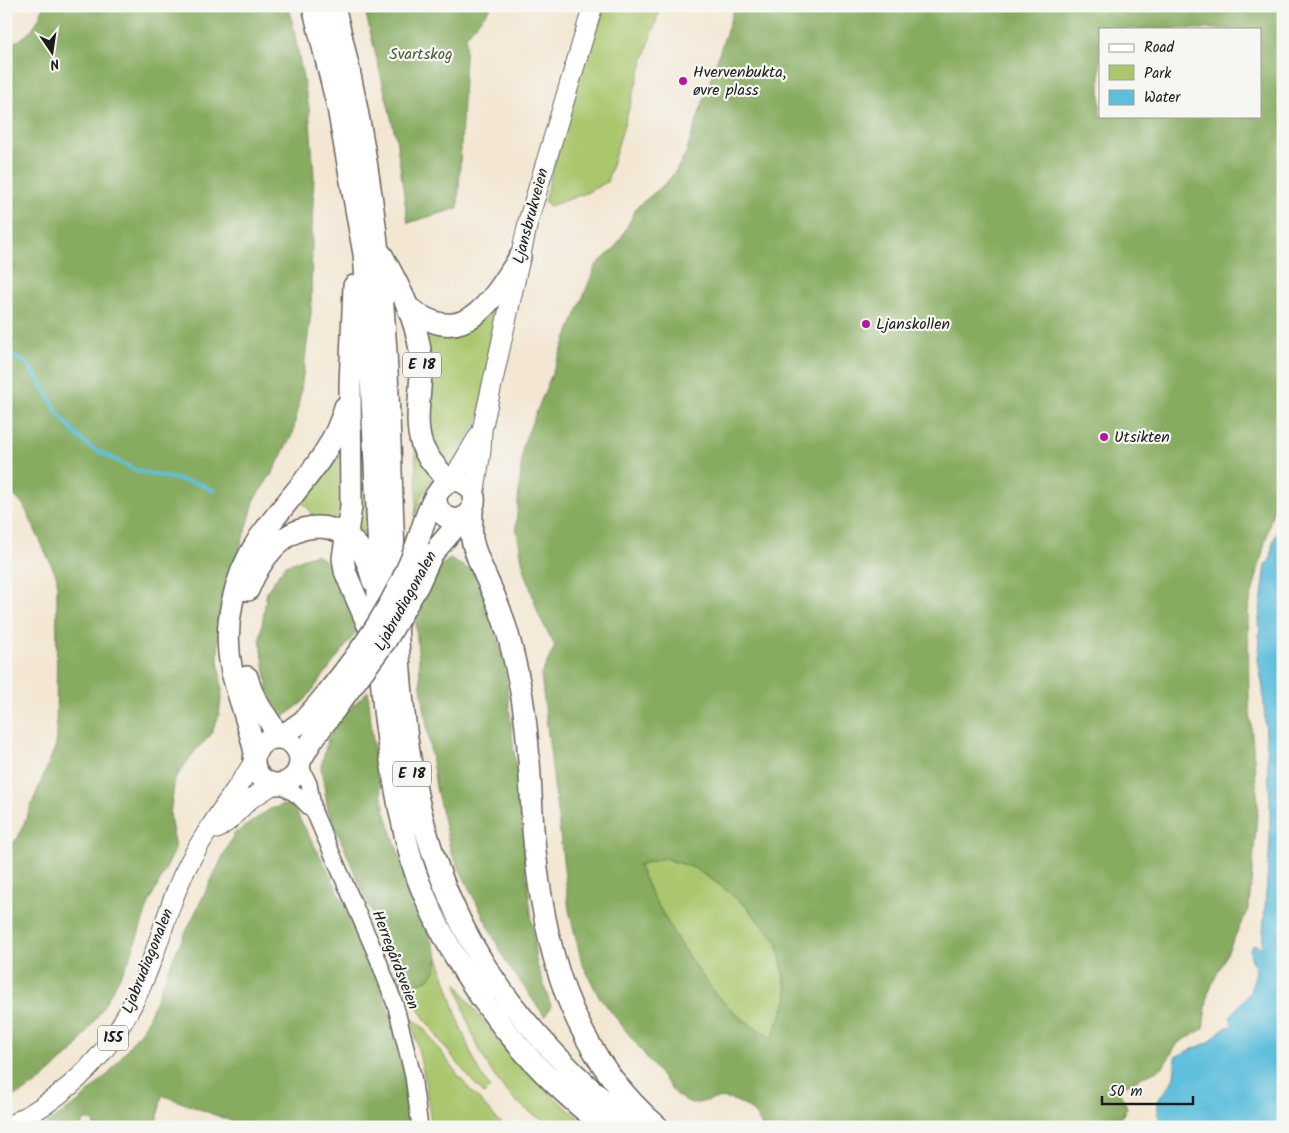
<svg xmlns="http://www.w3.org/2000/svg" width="1289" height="1133" font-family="Kalam,sans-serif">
	<rect width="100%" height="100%" fill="#f6f6f2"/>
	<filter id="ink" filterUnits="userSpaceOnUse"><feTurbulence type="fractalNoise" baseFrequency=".02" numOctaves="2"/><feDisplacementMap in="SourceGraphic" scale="10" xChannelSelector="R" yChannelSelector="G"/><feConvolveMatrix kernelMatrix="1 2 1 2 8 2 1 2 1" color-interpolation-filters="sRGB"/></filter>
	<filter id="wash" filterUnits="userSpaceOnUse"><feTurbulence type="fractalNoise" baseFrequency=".0096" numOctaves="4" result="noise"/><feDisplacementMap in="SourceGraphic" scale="20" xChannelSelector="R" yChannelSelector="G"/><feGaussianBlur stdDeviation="1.12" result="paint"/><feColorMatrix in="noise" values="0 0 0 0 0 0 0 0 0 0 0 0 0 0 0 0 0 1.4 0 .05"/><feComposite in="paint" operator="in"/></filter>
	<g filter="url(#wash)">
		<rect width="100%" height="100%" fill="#f3e7d3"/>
		<!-- green -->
		<path fill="#aac76e" stroke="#637245" d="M599,6H661L640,71L607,182L586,193L550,206L544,201Z
			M502,296L478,420L452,469L428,444L421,324L430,326Z
			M360,368L374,554L353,533Z
			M343,431L344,527L312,517L309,509L297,498Z
			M415,446L434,477L422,495L415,516L417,494Z
			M664,858L694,868L717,883L745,905L777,941L788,997L772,1039L742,1019L716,995L681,946L651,893L638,865Z
			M438,957C453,1001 464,1049 490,1088L484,1094C453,1060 425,1022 402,983L414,984L435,971Z
			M457,983C491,1039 539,1088 591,1127C580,1127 567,1129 556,1127C549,1125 542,1119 536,1116C489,1087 469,1034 457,983Z
			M413,1019L421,1025L465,1084L504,1127H432L425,1080L412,1022Z"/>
		<!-- forest -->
		<path fill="#87ac61" stroke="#52643e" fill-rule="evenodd" d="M43,6H289L309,108L314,175L312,232L311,313L301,390L293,433L273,472L255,498L247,527L226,586L219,624L218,659L222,690L219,715L211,735L195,751L175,779L170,814L175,850L149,903L130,958L102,1009L75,1049L37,1084L6,1101V848L18,838L56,745L57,577L24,506L6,487V42C10,42 16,42 19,40C29,36 42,17 43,6Z
			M364,6H492L466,36L458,208L408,223L396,138Z
			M735,6H1270L1283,10V458L1280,483L1248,610L1249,701L1258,805L1249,907L1208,993L1203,1029L1178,1043L1163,1067L1118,1089L1127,1107L1116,1127H762C754,1108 736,1096 715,1099C708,1100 699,1104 692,1103C687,1102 682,1098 677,1096L598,995L582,963L569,910L541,675L555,646L539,616L523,565L516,526L523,445L596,265L614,249L624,233L637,207L666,183L675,172L686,153ZM1100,29H1260V116H1100ZM664,858L694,868L717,883L745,905L777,941L788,997L772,1038L742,1019L716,995L681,946L651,893L638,865Z
			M316,554L333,567L348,595L360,627L305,700L284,717L269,696L260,639L267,591L285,565Z
			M450,559L474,572L486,595L505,666L536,961L551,1006L545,1017L506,962L451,852L436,788L421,686L415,614L440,566Z
			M368,691L374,754L385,812L412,894L438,957L435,971L428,980L414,984L402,983L328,810L321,767L328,738L340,718Z
			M291,803L330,874L377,976L401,1048L411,1127H247L162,1095L156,1127H94L92,1120H84L81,1127H42L80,1101L110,1072L146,1024L175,954L234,834L270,809Z"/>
		<!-- water -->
		<path fill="#5ebfdc" stroke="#3d6e7c" d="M1283,516V1127H1155L1159,1117C1157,1107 1157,1098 1165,1091C1168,1088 1171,1085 1172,1081C1176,1073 1175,1065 1175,1057L1209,1042L1221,1030L1233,1025L1230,1017L1250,992L1256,972L1249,950L1254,944L1262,948L1270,841V800L1263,688L1258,660L1260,639L1258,635L1260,631L1259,619L1266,565C1272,559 1272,554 1272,547C1272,543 1281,522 1283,516Z"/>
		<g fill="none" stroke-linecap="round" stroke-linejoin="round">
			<!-- stream -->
			<path stroke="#5ebfdc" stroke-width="4" d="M6,351L28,365L41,383L58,413L79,438L92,448L137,471L200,484L214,491"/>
		</g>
	</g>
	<g filter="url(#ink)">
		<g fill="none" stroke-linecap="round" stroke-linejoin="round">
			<!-- minor casing -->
			<g stroke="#67635c" stroke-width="18">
				<path id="minor" d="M300,765L309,784L314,812L378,959L396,1007L413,1076L420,1127
					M280,784L298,796L314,812"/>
			</g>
			<!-- major casing -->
			<g stroke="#67635c" stroke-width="21">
				<path id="major" d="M451,482L479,435
					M474,496L481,451L482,430L529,218L593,6
					M217,829L228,821L249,800L274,784
					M7,1127C85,1087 123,1038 153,957C163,929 171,901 183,875C202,835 230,799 254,762"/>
			</g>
			<!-- highway casing -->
			<g stroke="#67635c" stroke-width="24">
				<path id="highway" d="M313,6L338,108L364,254L368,307L379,555C376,607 379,658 384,710C390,760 398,810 411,858C417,881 428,904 438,925C478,1005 534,1072 605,1127
					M334,6C363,120 380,235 386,352C390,428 392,505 395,581C401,719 409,843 484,964C524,1028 577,1080 635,1127
					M382,255C398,284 415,316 420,350C425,380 412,418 422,445C427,459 440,471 449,482
					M354,286L350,385L351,507L343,558L345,571L349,581L374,639
					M407,306C412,310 417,314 423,317C471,344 498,290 520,257
					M472,509C472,519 471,530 472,539C476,561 494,591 501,613C510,637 515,662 520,686C529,733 530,782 533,829C542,942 568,1050 658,1127
					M419,538C424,521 441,462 468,486C473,490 475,497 474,503C470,528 434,523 436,496
					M432,554L464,517
					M248,590C260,560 282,528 317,527C336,527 352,537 362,552C368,561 370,571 373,581
					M247,677C254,705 268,715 279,738
					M279,738L303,721L320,702
					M254 761a23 23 0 1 1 46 0a23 23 0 1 1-46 0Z
					M255,753C249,725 239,699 232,672C222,627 233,579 258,540C288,496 331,460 345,407
					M300,761L311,742L335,709"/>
			</g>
			<!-- minor -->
			<use href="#minor" stroke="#fff" stroke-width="15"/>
			<!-- major -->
			<use href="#major" stroke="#fff" stroke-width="19"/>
			<!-- highway -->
			<use href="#highway" stroke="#fff" stroke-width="21"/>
			<!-- highway-bridge casing -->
			<g stroke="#67635c" stroke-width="24" stroke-linecap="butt">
				<path id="highway-bridge" d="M320,702C361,652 399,600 419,538
					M335,709L386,640L418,585L432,554"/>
			</g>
			<!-- highway-bridge -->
			<use href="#highway-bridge" stroke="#fff" stroke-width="21"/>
		</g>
	</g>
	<!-- markers -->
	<g fill="#b5179e" stroke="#f6f6f2" stroke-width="2">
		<circle cx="683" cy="81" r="5"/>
		<circle cx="866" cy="324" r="5"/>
		<circle cx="1104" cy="437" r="5"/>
	</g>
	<g text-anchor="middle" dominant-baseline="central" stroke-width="4.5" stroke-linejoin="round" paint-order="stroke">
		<!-- shield labels -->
		<g fill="#f6f6f2" stroke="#5d5d5c" stroke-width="1">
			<rect x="403" y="352.5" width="38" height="25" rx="4"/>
			<rect x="393" y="761.5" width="38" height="25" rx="4"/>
			<rect x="98" y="1025.5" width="30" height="25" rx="4"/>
		</g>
		<g font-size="15" font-weight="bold" fill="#1c1c1c">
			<text x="422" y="365">E 18</text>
			<text x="412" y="774">E 18</text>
			<text x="113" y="1038">155</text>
		</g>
		<!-- park labels -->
		<g font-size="16" fill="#4e5839" stroke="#f6f6f2">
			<text x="421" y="54">Svartskog</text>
		</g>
		<!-- poi labels -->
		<g font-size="16" fill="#1c1c1c" stroke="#f6f6f2" text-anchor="start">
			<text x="693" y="72">Hvervenbukta,<tspan x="693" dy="18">øvre plass</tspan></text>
			<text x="876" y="324">Ljanskollen</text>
			<text x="1114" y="437">Utsikten</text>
		</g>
		<!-- street labels -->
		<g font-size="16" fill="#1c1c1c" stroke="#f6f6f2">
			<text transform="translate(531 216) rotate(-75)">Ljansbrukveien</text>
			<text transform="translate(406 601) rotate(-61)">Ljabrudiagonalen</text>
			<text transform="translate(395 960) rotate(69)">Herregårdsveien</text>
			<text transform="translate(148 961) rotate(-68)">Ljabrudiagonalen</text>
		</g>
	</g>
	<!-- margin -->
	<rect width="1289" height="1133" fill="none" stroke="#f6f6f2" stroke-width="25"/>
	<!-- legend -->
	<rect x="1099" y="28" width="162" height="90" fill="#f6f6f2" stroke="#9f9f9c"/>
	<rect x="1109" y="44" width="25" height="8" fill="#ffffff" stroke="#9f9f9c"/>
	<text x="1144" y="52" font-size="15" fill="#1c1c1c">Road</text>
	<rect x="1109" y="65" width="25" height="15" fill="#aac76e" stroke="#9f9f9c"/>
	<text x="1144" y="78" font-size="15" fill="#1c1c1c">Park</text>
	<rect x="1109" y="90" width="25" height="15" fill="#5ebfdc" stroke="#9f9f9c"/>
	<text x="1144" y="102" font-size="15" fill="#1c1c1c">Water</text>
	<!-- north arrow -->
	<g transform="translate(52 52) rotate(167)" stroke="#f6f6f2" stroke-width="4" paint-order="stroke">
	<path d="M0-4L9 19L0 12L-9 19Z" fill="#1c1c1c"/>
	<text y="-8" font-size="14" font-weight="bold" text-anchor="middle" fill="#1c1c1c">N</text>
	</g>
	<!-- scale -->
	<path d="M1102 1096v8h91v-8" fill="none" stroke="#1c1c1c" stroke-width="2.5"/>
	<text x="1109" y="1096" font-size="15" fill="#1c1c1c" stroke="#f6f6f2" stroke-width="4" paint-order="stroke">50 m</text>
</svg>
